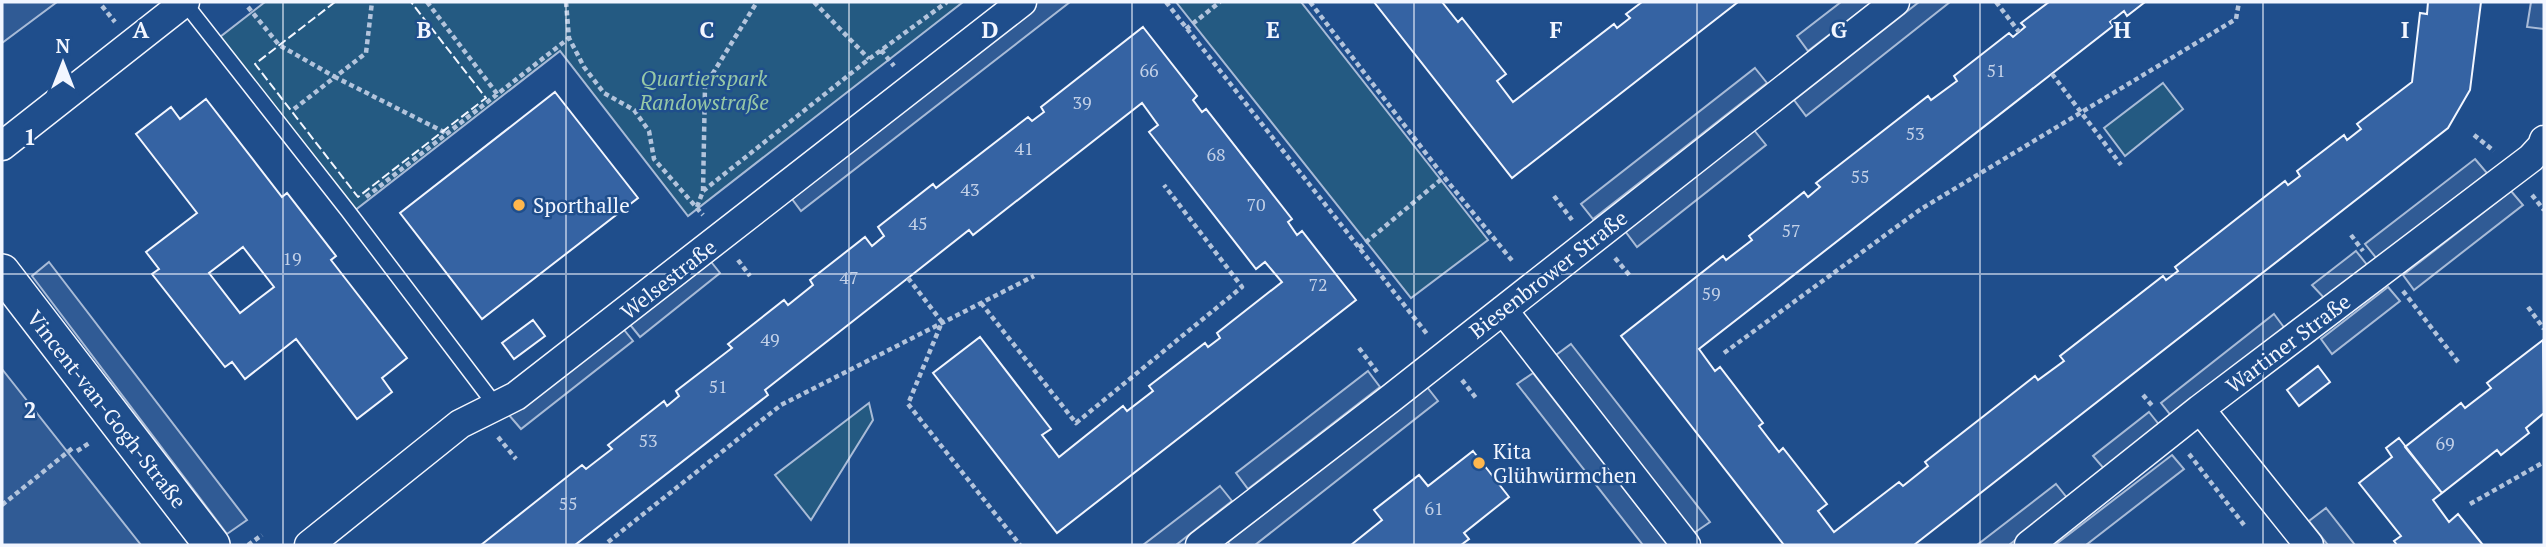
<svg xmlns="http://www.w3.org/2000/svg" width="2546" height="547" font-family="'PT Serif',serif">
	<rect width="100%" height="100%" fill="#1f4e8c"/>
	<!-- green -->
	<path fill="#245a82" stroke="#a8bbd7" stroke-width="2" d="M265,2H963L688,216L560,51L354,211L220,37Z
		M1176,2H1301L1488,240L1411,298Z
		M2163,83L2183,109L2125,156L2104,128Z
		M869,403L873,420L811,520L775,475Z"/>
	<!-- parking -->
	<path fill="#305b95" stroke="#a8bbd7" stroke-width="2" d="M2,2H57L2,43Z
		M1037,2H1070L801,211L789,195Z
		M1841,2H1872L1808,51L1797,36Z
		M1919,2H1950L1806,116L1794,100Z
		M2531,2H2544V29L2527,27Z
		M1755,68L1767,83L1593,219L1581,204Z
		M1754,130L1766,145L1637,247L1625,231Z
		M2475,159L2487,173L2377,259L2365,244Z
		M2511,191L2523,205L2414,290L2403,275Z
		M2356,251L2368,266L2325,299L2312,285Z
		M708,258L720,273L640,337L627,321Z
		M49,262L247,520L227,534L32,276Z
		M2388,287L2400,301L2332,354L2321,339Z
		M2274,314L2286,330L2173,418L2161,403Z
		M621,326L633,341L521,429L508,414Z
		M1571,344L1710,522L1694,533L1556,355Z
		M2,369L141,545H2Z
		M1368,371L1380,387L1248,489L1236,473Z
		M1533,373L1668,545H1643L1517,384Z
		M1427,387L1438,401L1255,545H1230L1228,542Z
		M2149,412L2161,427L2105,470L2093,456Z
		M2172,455L2184,469L2086,545H2055Z
		M2056,484L2068,499L2009,545H1977Z
		M1220,486L1232,501L1176,545H1143Z
		M2326,508L2355,545H2328L2309,521Z"/>
	<!-- building -->
	<path fill="#3563a3" stroke="#f2f6ff" stroke-width="2" fill-rule="evenodd" d="M1374,2H1442L1458,22L1462,18L1506,74L1497,81L1513,102L1614,24L1617,28L1630,18L1626,14L1642,2H1738L1512,178Z
		M2049,2H2145L2127,16L2124,11L2110,22L2113,26L1699,349L1715,371L1720,367L1763,423L1759,426L1779,452L1783,448L1827,504L1818,511L1834,532L1899,482L1903,486L1928,466L1925,462L2035,376L2038,380L2064,361L2060,356L2163,276L2166,280L2178,271L2175,267L2285,181L2288,185L2300,176L2297,171L2344,135L2347,140L2361,129L2357,124L2412,82L2420,13L2427,14L2428,2H2481L2470,90L2448,128L1914,545H1784L1621,336L1723,256L1726,260L1752,240L1749,236L1804,192L1808,197L1820,187L1816,183L1928,96L1931,100L1957,81L1954,76L2009,33L2013,37L2025,27L2021,23Z
		M1143,27L1197,96L1193,100L1202,112L1206,109L1292,219L1288,222L1297,235L1302,231L1356,300L1057,533L933,373L980,337L1051,429L1042,435L1059,457L1123,406L1127,411L1153,391L1149,386L1205,343L1208,347L1220,338L1217,333L1282,282L1265,262L1256,269L1149,132L1158,125L1142,103L973,235L969,230L908,278L765,390L768,395L575,545H481L582,465L586,469L612,449L608,445L664,401L667,406L679,396L676,391L732,348L728,344L784,300L788,305L813,285L810,280L865,237L872,246L884,236L878,227L933,184L936,188L1028,117L1032,121L1044,112L1041,107Z
		M555,92L638,198L482,319L400,213Z
		M206,99L282,197L287,193L336,256L331,260L407,358L382,378L392,392L357,419L296,339L245,379L232,362L225,367L152,274L159,269L146,252L197,213L136,134L171,107L180,119ZM243,247L274,287L240,313L209,273Z
		M533,320L545,336L514,359L502,343Z
		M2543,340L2544,413L2526,428L2529,433L2501,455L2497,450L2442,493L2405,447L2461,403L2465,408L2491,388L2487,383Z
		M2318,366L2330,382L2299,406L2287,390Z
		M2399,438L2442,493L2433,500L2449,522L2458,514L2483,545H2397L2394,541L2401,536L2359,483L2392,457L2386,448Z
		M1473,451L1509,497L1464,533L1469,539L1461,545H1351L1382,520L1374,510L1419,475L1428,486Z"/>
	<g fill="none" stroke-linecap="round" stroke-linejoin="round">
		<!-- service casing -->
		<g stroke="#f2f6ff" stroke-width="17">
			<path id="service" d="M184,2L348,211L496,406"/>
		</g>
		<!-- minor casing -->
		<g stroke="#f2f6ff" stroke-width="31">
			<path id="minor" d="M2,146L185,2
				M1503,310L1686,545
				M2200,409L2309,545
				M309,545L460,424L516,396L1022,2
				M1200,545L1390,399L1895,2
				M2029,545L2200,409L2531,158L2542,146L2544,140"/>
		</g>
		<!-- tertiary casing -->
		<g stroke="#f2f6ff" stroke-width="38">
			<path id="tertiary" d="M2,272L212,545"/>
		</g>
		<!-- path -->
		<path stroke="#b3c4dc" stroke-width="4.5" stroke-dasharray="5 3.5" stroke-linecap="butt" d="M427,2L498,95
			M566,2L569,38L584,67L604,93L634,110L649,131L654,159L703,215
			M814,2L869,59
			M1166,2L1427,334
			M1310,2L1444,177L1514,263
			M1996,2L2019,32
			M102,6L115,22
			M248,7L279,45L335,77L366,53L372,2
			M1186,29L1220,2
			M881,50L894,66
			M2052,74L2121,165
			M294,109L335,77L448,134
			M2474,135L2494,151
			M703,191L869,59L947,2
			M2532,195L2544,210
			M1554,196L1572,220
			M366,197L569,38
			M697,207L703,191L705,86L757,2
			M2351,235L2363,251
			M1359,248L1444,177
			M1615,258L1631,277
			M738,260L750,276
			M908,278L942,322L908,404L1020,545
			M2403,291L2458,362
			M981,303L1076,423L1242,287L1164,185
			M2528,307L2544,329
			M1359,348L1377,372
			M1724,353L1921,209L2236,19L2239,2
			M1462,380L1476,398
			M2143,395L2154,408
			M498,437L516,459
			M77,451L91,442
			M2189,454L2244,525
			M2470,504L2544,462
			M2,505L74,447
			M608,542L781,405L1034,276
			M248,545L262,535"/>
		<!-- service -->
		<use href="#service" stroke="#1f4e8c" stroke-width="14"/>
		<!-- minor -->
		<use href="#minor" stroke="#1f4e8c" stroke-width="28"/>
		<!-- tertiary -->
		<use href="#tertiary" stroke="#1f4e8c" stroke-width="35"/>
		<!-- fence -->
		<path stroke="#f2f6ff" stroke-width="2" stroke-dasharray="9 3.5" stroke-linecap="butt" d="M335,2L255,64L358,197L486,98L411,2"/>
	</g>
	<!-- grid -->
	<path fill="none" stroke="#f2f6ff" stroke-width="2" stroke-opacity="0.55" d="M283,2V545M566,2V545M849,2V545M1132,2V545M1414,2V545M1697,2V545M1980,2V545M2263,2V545M2,274H2544"/>
	<!-- markers -->
	<g fill="#ffb74d" stroke="#1f4e8c" stroke-width="2.5">
		<circle cx="519" cy="205" r="7"/>
		<circle cx="1479" cy="463" r="7"/>
	</g>
	<g text-anchor="middle" dominant-baseline="central" stroke-width="5" stroke-linejoin="round" paint-order="stroke">
		<!-- number labels -->
		<g font-size="18" fill="#c3d1e8">
			<text x="1149" y="70">66</text>
			<text x="1996" y="70">51</text>
			<text x="1082" y="102">39</text>
			<text x="1915" y="133">53</text>
			<text x="1024" y="148">41</text>
			<text x="1216" y="154">68</text>
			<text x="1860" y="176">55</text>
			<text x="970" y="189">43</text>
			<text x="1256" y="204">70</text>
			<text x="918" y="223">45</text>
			<text x="1791" y="230">57</text>
			<text x="292" y="258">19</text>
			<text x="849" y="277">47</text>
			<text x="1318" y="284">72</text>
			<text x="1711" y="293">59</text>
			<text x="770" y="339">49</text>
			<text x="718" y="386">51</text>
			<text x="648" y="440">53</text>
			<text x="2445" y="443">69</text>
			<text x="568" y="503">55</text>
			<text x="1434" y="508">61</text>
		</g>
		<!-- park labels -->
		<g font-size="21" font-style="italic" fill="#97c8a6" stroke="#1f4e8c">
			<text x="704" y="78">Quartierspark<tspan x="704" dy="24">Randowstraße</tspan></text>
		</g>
		<!-- poi labels -->
		<g font-size="21" fill="#f2f6ff" stroke="#1f4e8c" text-anchor="start">
			<text x="533" y="205">Sporthalle</text>
			<text x="1493" y="451">Kita<tspan x="1493" dy="24">Glühwürmchen</tspan></text>
		</g>
		<!-- street labels -->
		<g font-size="21" fill="#f2f6ff" stroke="#1f4e8c">
			<text transform="translate(1548 274) rotate(-38)">Biesenbrower Straße</text>
			<text transform="translate(668 279) rotate(-38)">Welsestraße</text>
			<text transform="translate(2288 343) rotate(-37)">Wartiner Straße</text>
			<text transform="translate(107 409) rotate(52)">Vincent-van-Gogh-Straße</text>
		</g>
	</g>
	<g font-size="23" text-anchor="middle" font-weight="bold" fill="#f2f6ff" stroke="#1f4e8c" stroke-width="5" stroke-linejoin="round" paint-order="stroke">
		<text x="141" y="38">A</text>
		<text x="424" y="38">B</text>
		<text x="707" y="38">C</text>
		<text x="990" y="38">D</text>
		<text x="1273" y="38">E</text>
		<text x="1556" y="38">F</text>
		<text x="1839" y="38">G</text>
		<text x="2122" y="38">H</text>
		<text x="2405" y="38">I</text>
		<text x="30" y="145">1</text>
		<text x="30" y="418">2</text>
	</g>
	<!-- border -->
	<rect width="2546" height="547" fill="none" stroke="#f2f6ff" stroke-width="7"/>
	<!-- north arrow -->
	<g transform="translate(63 63)" stroke="#1f4e8c" stroke-width="5" paint-order="stroke">
	<path d="M0-5L12 26L0 18L-12 26Z" fill="#f2f6ff"/>
	<text y="-10" font-size="19" font-weight="bold" text-anchor="middle" fill="#f2f6ff">N</text>
	</g>
</svg>
